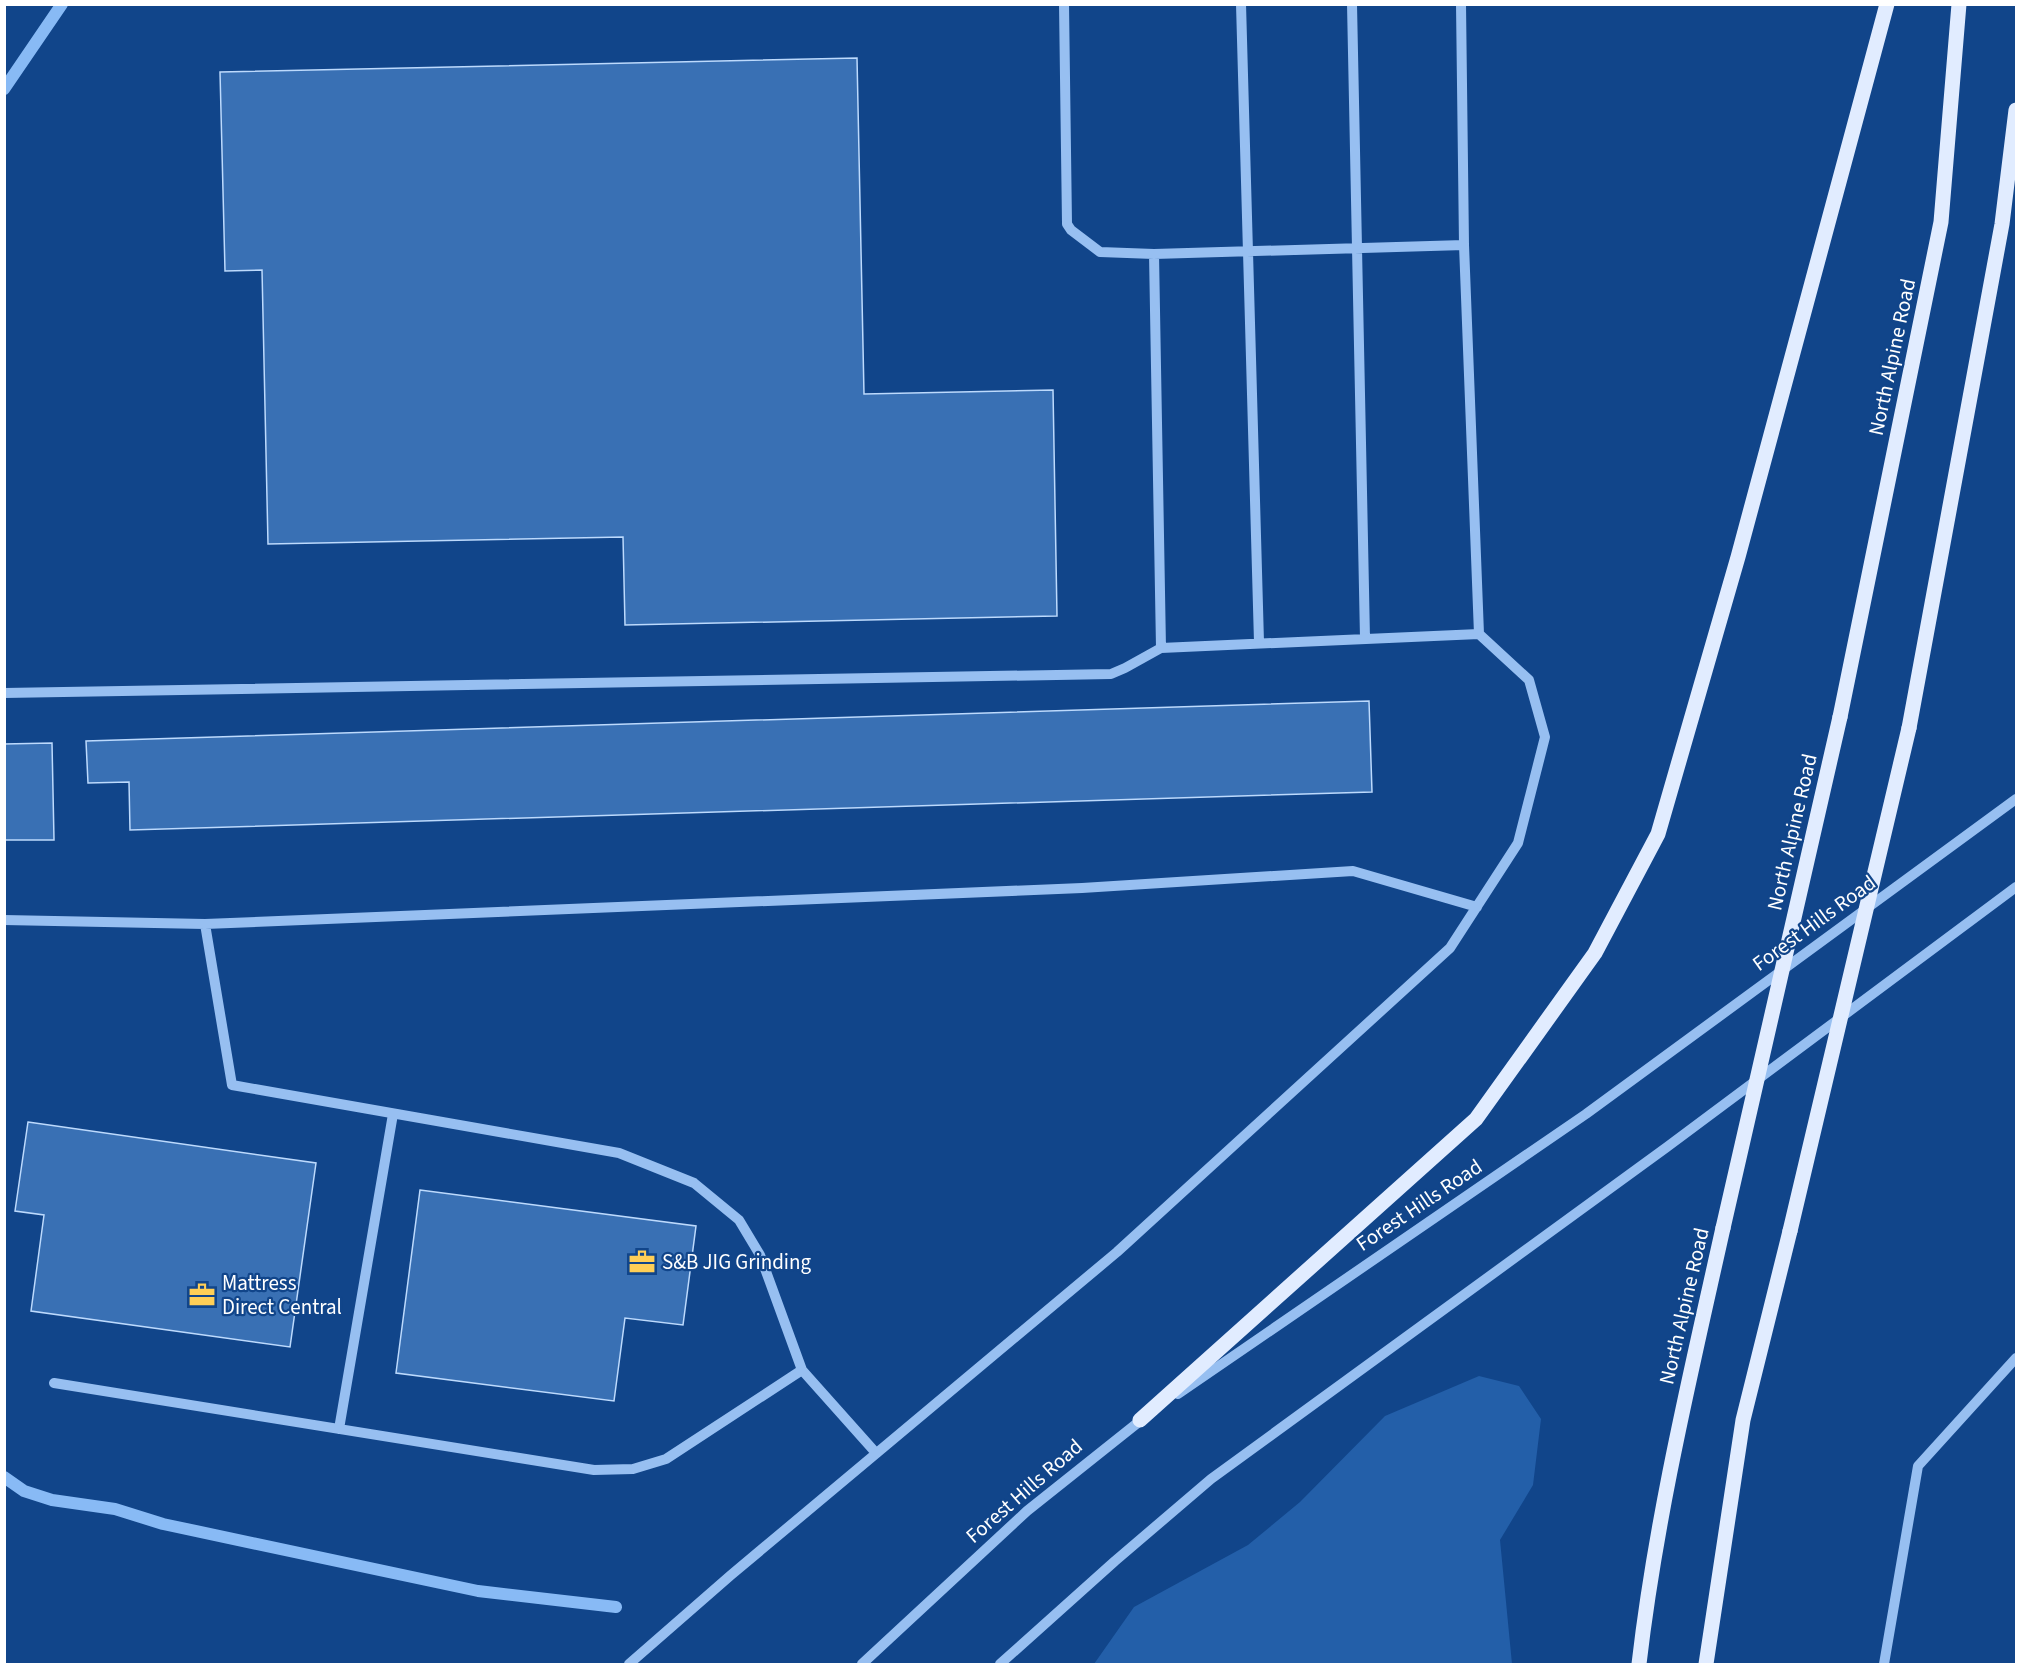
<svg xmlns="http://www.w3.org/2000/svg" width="2021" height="1669" font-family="'Source Sans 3',sans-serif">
	<rect width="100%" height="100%" fill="#11458a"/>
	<!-- green -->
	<path fill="#235fa9" d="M1479,1376L1519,1386L1541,1419L1533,1485L1500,1540L1512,1664H1094L1134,1607L1248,1545L1300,1502L1385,1416Z"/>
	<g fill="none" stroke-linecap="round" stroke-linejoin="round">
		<!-- stream -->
		<path stroke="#88baf5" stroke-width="12" d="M4,89L62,4
			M4,1477L24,1491L52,1500L115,1509L163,1524L478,1591L616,1607"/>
	</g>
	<!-- building -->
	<path fill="#3970b4" stroke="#bddafd" stroke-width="1.5" d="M857,58L864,394L1053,390L1057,616L625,625L623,537L268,544L262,270L225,271L220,72Z
		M1369,701L1372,792L130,830L129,782L88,783L86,741Z
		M52,743L54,840H4V744Z
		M28,1122L316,1163L290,1347L31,1311L44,1215L15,1211Z
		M420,1190L696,1226L683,1325L625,1318L614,1401L396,1373Z"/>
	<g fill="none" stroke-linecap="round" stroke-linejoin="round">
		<!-- minor -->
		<path stroke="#97bff1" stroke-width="10" d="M1064,4L1067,224L1071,230L1100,252L1154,254L1464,245
			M1241,4L1259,642
			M1352,4L1365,638
			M1461,4L1464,245L1479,634
			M4,693L1111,674L1125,668L1161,648L1154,254
			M4,920L205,924L232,1085L619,1153L694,1183L739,1220L760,1255L802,1370
			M205,924L1082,888L1353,871L1477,907
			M54,1383L594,1470L633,1469L666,1459L802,1370L876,1453
			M1178,1394L1586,1114L2016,799
			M339,1429L393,1114
			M629,1664L731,1575L1117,1252L1450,948L1518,843L1545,737L1529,680L1479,634L1161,648
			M862,1664L1027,1511L1145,1417
			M1000,1664L1115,1561L1211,1479L1667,1147L2016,887
			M1884,1664L1918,1466L2016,1358"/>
		<!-- major -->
		<path stroke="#e1ecff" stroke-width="15" d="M1840,717L1941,222L1959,4
			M1909,728L2002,224L2016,110
			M1140,1420L1476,1119L1595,953L1658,834L1738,557L1887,4
			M1639,1664C1656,1517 1691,1372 1723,1228
			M1706,1664L1743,1420L1790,1231"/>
		<!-- major-bridge -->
		<path stroke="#e1ecff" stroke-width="15" d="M1723,1228L1840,717
			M1790,1231L1909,728"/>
	</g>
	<!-- icons -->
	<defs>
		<g id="office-bare" transform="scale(2.07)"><path d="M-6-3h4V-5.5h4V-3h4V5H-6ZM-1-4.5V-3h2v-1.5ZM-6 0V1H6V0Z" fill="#ffcf57" stroke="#11458a" stroke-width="2.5" paint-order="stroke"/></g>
	</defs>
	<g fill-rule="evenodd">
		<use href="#office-bare" x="642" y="1262"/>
		<use href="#office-bare" x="202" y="1295"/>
	</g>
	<g text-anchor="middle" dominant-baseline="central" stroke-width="4.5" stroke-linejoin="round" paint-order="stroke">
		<!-- street labels -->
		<g font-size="21" fill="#fff" stroke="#11458a">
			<text transform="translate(1892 357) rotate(-78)">North Alpine Road</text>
			<text transform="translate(1792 832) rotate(-77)">North Alpine Road</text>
			<text transform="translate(1814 923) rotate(-36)">Forest Hills Road</text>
			<text transform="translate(1419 1205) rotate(-34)">Forest Hills Road</text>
			<text transform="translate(1684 1306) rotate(-77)">North Alpine Road</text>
			<text transform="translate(1024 1491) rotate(-41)">Forest Hills Road</text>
		</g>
		<!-- poi labels -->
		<g font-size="21" fill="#fff" stroke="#11458a" text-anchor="start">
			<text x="662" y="1262">S&amp;B JIG Grinding</text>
			<text x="222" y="1283">Mattress<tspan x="222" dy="24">Direct Central</tspan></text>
		</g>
	</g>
	<!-- border -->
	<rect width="2021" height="1669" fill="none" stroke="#ffffff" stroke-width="12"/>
</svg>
